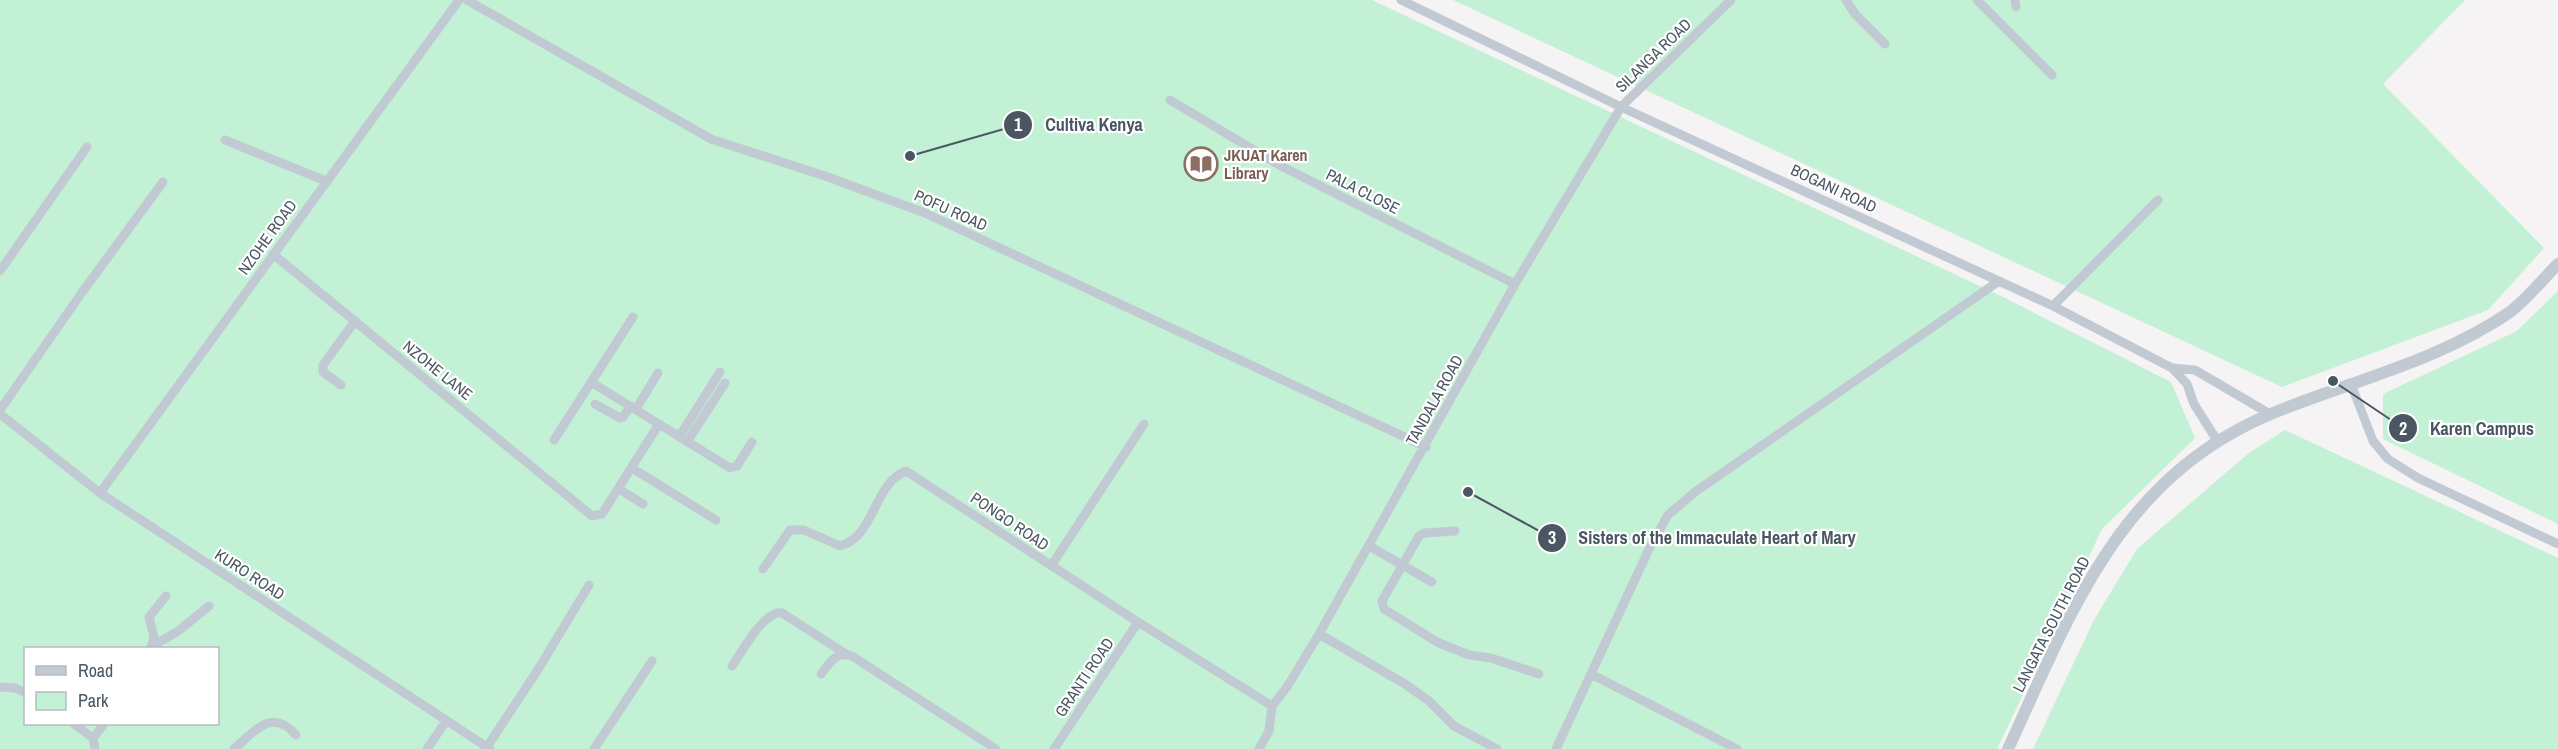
<svg xmlns="http://www.w3.org/2000/svg" width="2558" height="749" font-family="'Archivo Narrow',sans-serif">
	<rect width="100%" height="100%" fill="#f5f3f3"/>
	<!-- green -->
	<path fill="#c3f1d5" fill-rule="evenodd" d="M0,0H1372L2001,296L2171,382L2195,438L2102,529L1997,749H0ZM26,648H218V724H26Z
		M1453,0H2465L2383,84L2544,248L2488,310L2282,387Z
		M2558,291V524L2383,439V394L2517,331Z
		M2285,430L2558,558V749H2033L2094,620L2137,549L2249,453Z"/>
	<g fill="none" stroke-linecap="round" stroke-linejoin="round">
		<!-- minor -->
		<path stroke="#c1cad2" stroke-width="9" d="M467,0L711,139L828,177L925,213L1426,447
			M1401,0L1621,107L2053,306L2172,368L2187,384L2194,404L2218,442
			M1846,0L1855,14L1885,44
			M1977,0L2052,75
			M2015,0L2016,7
			M1170,100L1279,165L1515,284
			M225,140L326,181
			M273,254L592,516L602,514L659,424
			M0,271L87,147
			M2053,306L2158,200
			M2172,368L2195,370L2270,414
			M591,382L730,468L737,466L752,442
			M2351,384L2373,441L2388,459L2418,478L2558,544
			M341,385L323,372V365L355,321
			M595,404L620,418L623,417L631,406
			M636,409L658,373
			M0,410L83,291L163,182
			M0,414L100,493L490,749
			M679,437L720,372
			M554,440L633,317
			M687,442L725,383
			M632,468L716,520
			M619,489L643,504
			M100,493L459,0
			M1455,531L1424,533L1419,536L1382,601L1384,609L1437,642L1469,655L1491,658L1539,674
			M1369,546L1432,582
			M1051,566L1144,424
			M763,569L790,530H804L840,546C875,537 873,484 906,471L1138,622L1272,706
			M1319,634L1405,684L1429,701L1454,726L1497,749
			M152,646L177,632L209,606
			M151,648L154,637L149,617L166,596
			M732,666C742,652 764,610 782,613L846,654
			M821,674C830,662 836,651 852,656L996,749
			M1591,674L1737,749
			M0,687L15,688L26,693
			M74,724L93,738
			M487,747L539,668L589,585
			M95,749L93,738L104,724
			M234,749C255,731 272,707 296,735
			M427,749L446,721
			M594,749L652,661
			M1054,749L1138,622
			M1259,749L1269,731L1272,706L1287,687L1319,634L1515,284L1621,107L1731,0
			M1556,749L1650,547L1668,515L1695,492L1999,281"/>
		<!-- tertiary -->
		<path stroke="#c1cad2" stroke-width="12" d="M2008,749C2072,610 2119,477 2273,413C2351,381 2439,361 2510,312C2527,299 2543,279 2558,264"/>
	</g>
	<!-- icons -->
	<defs>
		<g id="library-ring" transform="scale(1.725)"><circle r="9.5" fill="#fff" stroke="#8d6e63" stroke-width="1.5"/><path d="M-6-4Q-3-5.5-.7-3.5V5Q-3 3-6 4ZM6-4Q3-5.5 .7-3.5V5Q3 3 6 4Z" fill="#8d6e63"/></g>
	</defs>
	<g fill-rule="evenodd">
		<use href="#library-ring" x="1201" y="164"/>
	</g>
	<g text-anchor="middle" dominant-baseline="central" stroke-width="4.5" stroke-linejoin="round" paint-order="stroke">
		<!-- street labels -->
		<g font-size="16" fill="#4a5661" stroke="#fff">
			<text transform="translate(1653 55) rotate(-44)">SILANGA ROAD</text>
			<text transform="translate(1834 188) rotate(25)">BOGANI ROAD</text>
			<text transform="translate(1363 191) rotate(27)">PALA CLOSE</text>
			<text transform="translate(951 210) rotate(24)">POFU ROAD</text>
			<text transform="translate(267 237) rotate(-54)">NZOHE ROAD</text>
			<text transform="translate(438 370) rotate(39)">NZOHE LANE</text>
			<text transform="translate(1434 400) rotate(-61)">TANDALA ROAD</text>
			<text transform="translate(1010 521) rotate(34)">PONGO ROAD</text>
			<text transform="translate(250 574) rotate(33)">KURO ROAD</text>
			<text transform="translate(2051 624) rotate(-63)">LANGATA SOUTH ROAD</text>
			<text transform="translate(1084 677) rotate(-56)">GRANTI ROAD</text>
		</g>
		<!-- education labels -->
		<g font-size="16" font-weight="bold" fill="#785e54" stroke="#fff" text-anchor="start">
			<text x="1224" y="155">JKUAT Karen<tspan x="1224" dy="18">Library</tspan></text>
		</g>
	</g>
	<!-- callouts -->
	<path fill="none" stroke="#4a5661" stroke-width="2" d="M910 156L1018 125M2333 381L2403 428M1468 492L1552 538"/>
	<g fill="#4a5661" stroke="#fff" stroke-width="2">
		<circle cx="910" cy="156" r="6"/>
		<circle cx="2333" cy="381" r="6"/>
		<circle cx="1468" cy="492" r="6"/>
		<circle cx="1018" cy="125" r="15"/>
		<circle cx="2403" cy="428" r="15"/>
		<circle cx="1552" cy="538" r="15"/>
	</g>
	<g font-size="18" text-anchor="middle" font-weight="bold" fill="#fff">
		<text x="1018" y="131">1</text>
		<text x="2403" y="435">2</text>
		<text x="1552" y="544">3</text>
	</g>
	<g font-size="18" text-anchor="middle" font-weight="bold" fill="#4a5661" stroke="#fff" stroke-width="4.5" stroke-linejoin="round" paint-order="stroke">
		<text x="1094" y="131">Cultiva Kenya</text>
		<text x="2482" y="435">Karen Campus</text>
		<text x="1717" y="544">Sisters of the Immaculate Heart of Mary</text>
	</g>
	<!-- legend -->
	<rect x="24" y="647" width="195" height="78" fill="#ffffff" stroke="#b7bbc0" stroke-width="1.5"/>
	<rect x="36" y="666" width="30" height="9" fill="#c1cad2" stroke="#b7bbc0" stroke-width="1.5"/>
	<text x="78" y="677" font-size="18" fill="#4a5661">Road</text>
	<rect x="36" y="692" width="30" height="18" fill="#c3f1d5" stroke="#b7bbc0" stroke-width="1.5"/>
	<text x="78" y="707" font-size="18" fill="#4a5661">Park</text>
</svg>
